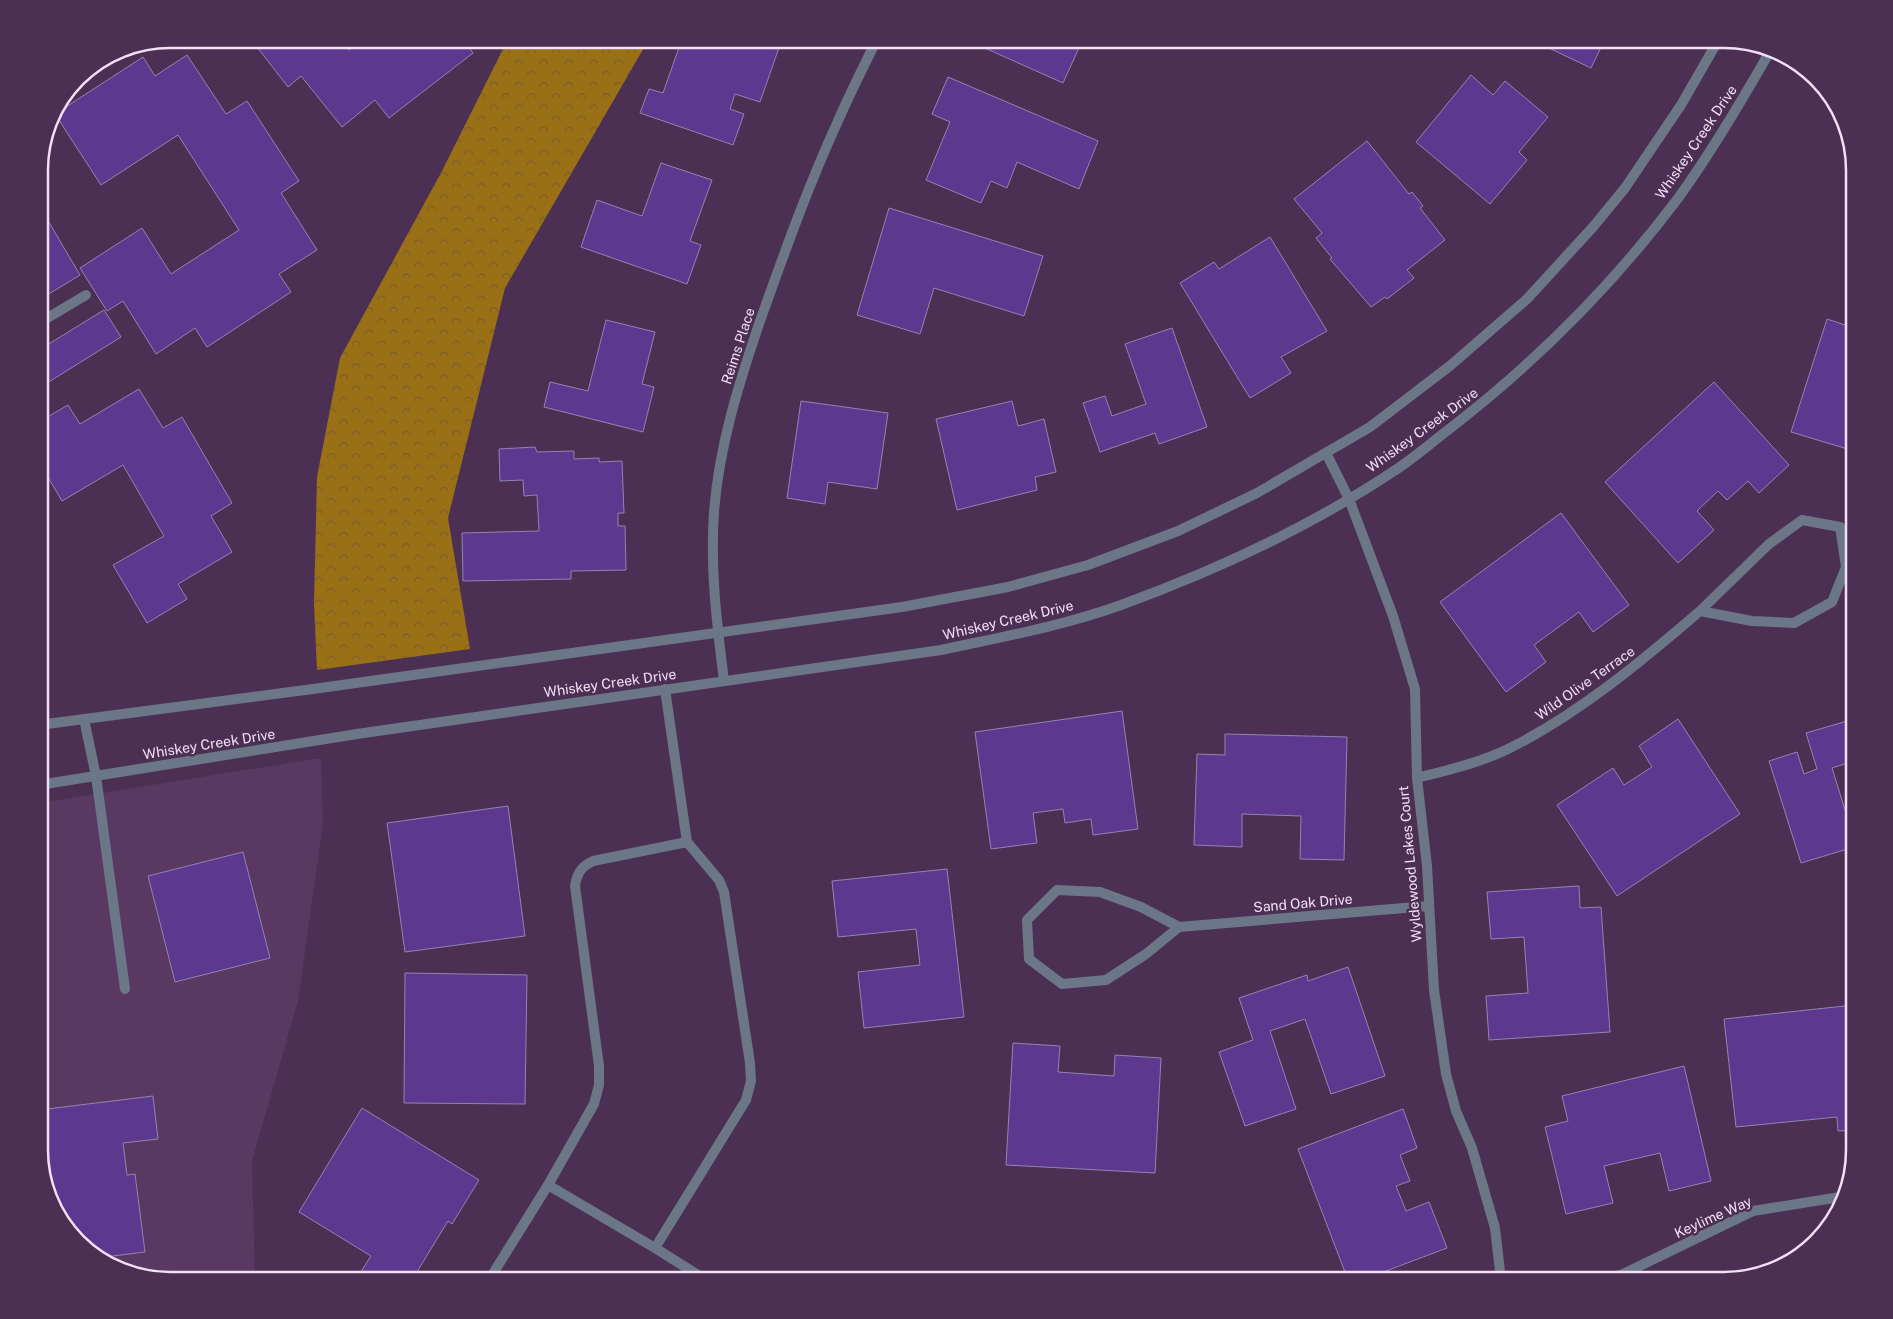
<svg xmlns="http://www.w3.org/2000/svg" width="1893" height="1319" font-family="'Public Sans',sans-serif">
	<defs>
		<pattern id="forest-crowns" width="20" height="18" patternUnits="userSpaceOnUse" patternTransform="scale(1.25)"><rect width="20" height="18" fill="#9a7017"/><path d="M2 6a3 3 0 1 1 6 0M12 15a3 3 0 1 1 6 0" fill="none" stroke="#7a5e2b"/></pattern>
	</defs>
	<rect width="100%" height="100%" fill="#4c3053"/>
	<!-- built -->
	<path fill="#593861" d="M321,758L323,824L298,1001L252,1161L255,1280H170L97,1258L56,1214L39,1157V803Z"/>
	<!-- forest -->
	<path fill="url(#forest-crowns)" d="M508,39H649L505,288L448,518L470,649L317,670L314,603L317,477L340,358L442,171Z"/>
	<!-- building -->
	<path fill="#5d388f" stroke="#9384b1" d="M259,39H340L349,50L363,39H463L473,53L389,118L375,100L342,127L301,76L288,87L254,43Z
		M682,39H782L760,102L735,94L730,109L744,114L733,145L640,113L649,89L663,93Z
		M967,39H1083L1063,83L967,40Z
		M1530,39H1605L1591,68Z
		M187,55L226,114L247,101L299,181L281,193L317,250L279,274L291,292L207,347L195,328L156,354L123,301L107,311L80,268L142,228L171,274L239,230L178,135L101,185L55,114L143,57L155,76Z
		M1471,75L1493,95L1505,81L1548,117L1519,152L1527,160L1490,204L1416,142Z
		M948,77L1098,141L1079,189L1017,162L1007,188L991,181L981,203L926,180L950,122L932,114Z
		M1367,141L1409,194L1412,192L1423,206L1420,208L1445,240L1407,270L1414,278L1387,299L1385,297L1371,307L1330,259L1332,258L1316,238L1322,233L1294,199Z
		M661,163L712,180L690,241L701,245L687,284L581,247L597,200L642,216Z
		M889,208L1043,256L1024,316L934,288L920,334L857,315Z
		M47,219L80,275L39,300V224Z
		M1270,237L1327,331L1281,357L1291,373L1250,398L1180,283L1214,262L1219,269Z
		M104,310L121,337L39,388V350Z
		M1827,319L1854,328V451L1791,432Z
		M606,320L655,332L642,384L654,387L643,432L544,407L550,382L588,391Z
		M1172,328L1207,427L1159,444L1155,433L1100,452L1083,403L1105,396L1112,416L1146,404L1125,344Z
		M1714,382L1789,465L1759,493L1748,481L1727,500L1718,491L1697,511L1714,530L1678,563L1605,482Z
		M139,389L163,428L182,417L232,503L211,516L232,552L178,584L187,599L147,623L113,565L164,536L123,465L62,501L39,462V422L68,405L80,424Z
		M801,401L888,413L877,489L828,482L825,504L787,498Z
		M1012,401L1018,426L1044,419L1056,472L1035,477L1037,490L957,510L936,419Z
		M535,447L537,452L574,451V459L599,458V462L622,461L624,513H618V526H625L626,570L571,571V579L463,581L462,533L539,531L537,495L524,496L523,480L500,481L499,449Z
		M1561,513L1629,605L1593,632L1579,612L1534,645L1546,662L1506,692L1440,602Z
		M1122,711L1138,829L1093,835L1091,819L1065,823L1063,809L1033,813L1037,843L991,849L975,732Z
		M1678,719L1740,814L1617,896L1557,805L1613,768L1624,785L1652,767L1639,746Z
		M1854,719V761L1832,768L1854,839V847L1801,863L1769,761L1797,752L1804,774L1817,769L1806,733Z
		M1225,734L1347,737L1344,860L1300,859L1301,816L1242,814V847L1194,845L1197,754L1225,755Z
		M508,806L525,936L405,952L387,823Z
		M243,852L270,958L175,982L148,876Z
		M947,869L964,1017L864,1028L858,972L920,965L916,929L838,937L832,881Z
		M39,874L42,896H39Z
		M1579,886L1580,908L1601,907L1610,1032L1489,1040L1486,996L1528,993L1524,937L1491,939L1487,892Z
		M1348,967L1385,1076L1331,1094L1305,1019L1270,1031L1296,1109L1245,1126L1219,1052L1253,1040L1239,998L1307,975L1308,981Z
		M405,973L527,975L525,1104L404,1103Z
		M1854,1005V1130L1838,1131L1837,1117L1736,1127L1724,1019Z
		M1013,1043L1060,1046L1058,1072L1114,1076L1115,1055L1161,1058L1155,1173L1006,1165Z
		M1684,1066L1711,1181L1669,1191L1660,1153L1604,1166L1613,1203L1566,1214L1545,1127L1568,1121L1562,1096Z
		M153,1096L158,1139L123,1143L127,1175L135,1174L145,1252L97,1258L56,1214L39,1157V1110Z
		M362,1108L479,1180L452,1224L448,1221L412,1280H372L360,1273L371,1256L299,1212Z
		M1403,1109L1417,1148L1400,1155L1410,1181L1396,1186L1406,1211L1429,1202L1447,1248L1362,1280H1348L1298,1149Z"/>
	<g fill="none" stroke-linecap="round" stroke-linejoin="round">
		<!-- service -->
		<path stroke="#6b7687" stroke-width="10" d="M39,323L86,295
			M84,719L96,776L125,989"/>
		<!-- minor -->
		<path stroke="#6b7687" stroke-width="10" d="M1326,453L1349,499L1393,616L1415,689L1417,778L1427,866L1434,990L1446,1074L1456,1111L1472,1148L1495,1228L1501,1280
			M1802,520L1840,527L1846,567L1832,602L1794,623L1752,621L1700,611L1769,544Z
			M724,681C717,625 710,569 714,512C719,446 739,383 760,321C784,254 808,186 838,121C850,93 864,66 877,39
			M665,689L687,842L719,880L724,892L750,1063L751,1081L746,1100L655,1248L706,1280
			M1417,778C1448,770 1479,763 1508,749C1577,715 1642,661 1700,611
			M1057,890L1100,892L1141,907L1179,927L1146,954L1106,980L1062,984L1029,959L1027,920Z
			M1179,927L1428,906
			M548,1185L594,1104L599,1085V1066L575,886C577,873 581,867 593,861L687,842
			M489,1280L548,1185L655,1248
			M1603,1280L1623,1274L1753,1211L1840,1197"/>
		<!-- tertiary -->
		<path stroke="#6b7687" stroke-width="10" d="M39,725L313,689L902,607L1008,587L1088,565L1178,531L1257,493L1370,427L1451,365L1527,299L1593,227L1625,188L1681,105L1719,39
			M39,785L357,734L941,650C1001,637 1063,626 1121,605C1217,570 1312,526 1397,469C1415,457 1431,443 1448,430C1535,363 1613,285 1679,197C1712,151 1741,102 1769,53"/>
	</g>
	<g text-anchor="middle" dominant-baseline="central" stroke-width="5" stroke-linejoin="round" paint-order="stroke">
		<!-- street labels -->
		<g font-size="14" fill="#f2e1f6" stroke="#4c3053">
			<text transform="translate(1696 142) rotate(-56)">Whiskey Creek Drive</text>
			<text transform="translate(738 346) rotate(-72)">Reims Place</text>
			<text transform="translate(1422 430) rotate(-36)">Whiskey Creek Drive</text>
			<text transform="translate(1008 620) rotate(-13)">Whiskey Creek Drive</text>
			<text transform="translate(610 683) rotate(-8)">Whiskey Creek Drive</text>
			<text transform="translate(1585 683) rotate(-35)">Wild Olive Terrace</text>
			<text transform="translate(209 744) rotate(-9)">Whiskey Creek Drive</text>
			<text transform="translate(1410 864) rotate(-95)">Wyldewood Lakes Court</text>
			<text transform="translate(1303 903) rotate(-5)">Sand Oak Drive</text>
			<text transform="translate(1713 1217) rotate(-24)">Keylime Way</text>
		</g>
	</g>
	<!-- crop -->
	<path d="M0 0H1893V1319H0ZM170 48H1724A122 122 0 0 1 1846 170V1150A122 122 0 0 1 1724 1272H170A122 122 0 0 1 48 1150V170A122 122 0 0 1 170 48Z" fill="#4c3053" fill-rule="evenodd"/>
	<path fill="none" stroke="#f2e1f6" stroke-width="2.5" d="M170 48H1724A122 122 0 0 1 1846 170V1150A122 122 0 0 1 1724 1272H170A122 122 0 0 1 48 1150V170A122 122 0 0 1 170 48Z"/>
</svg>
